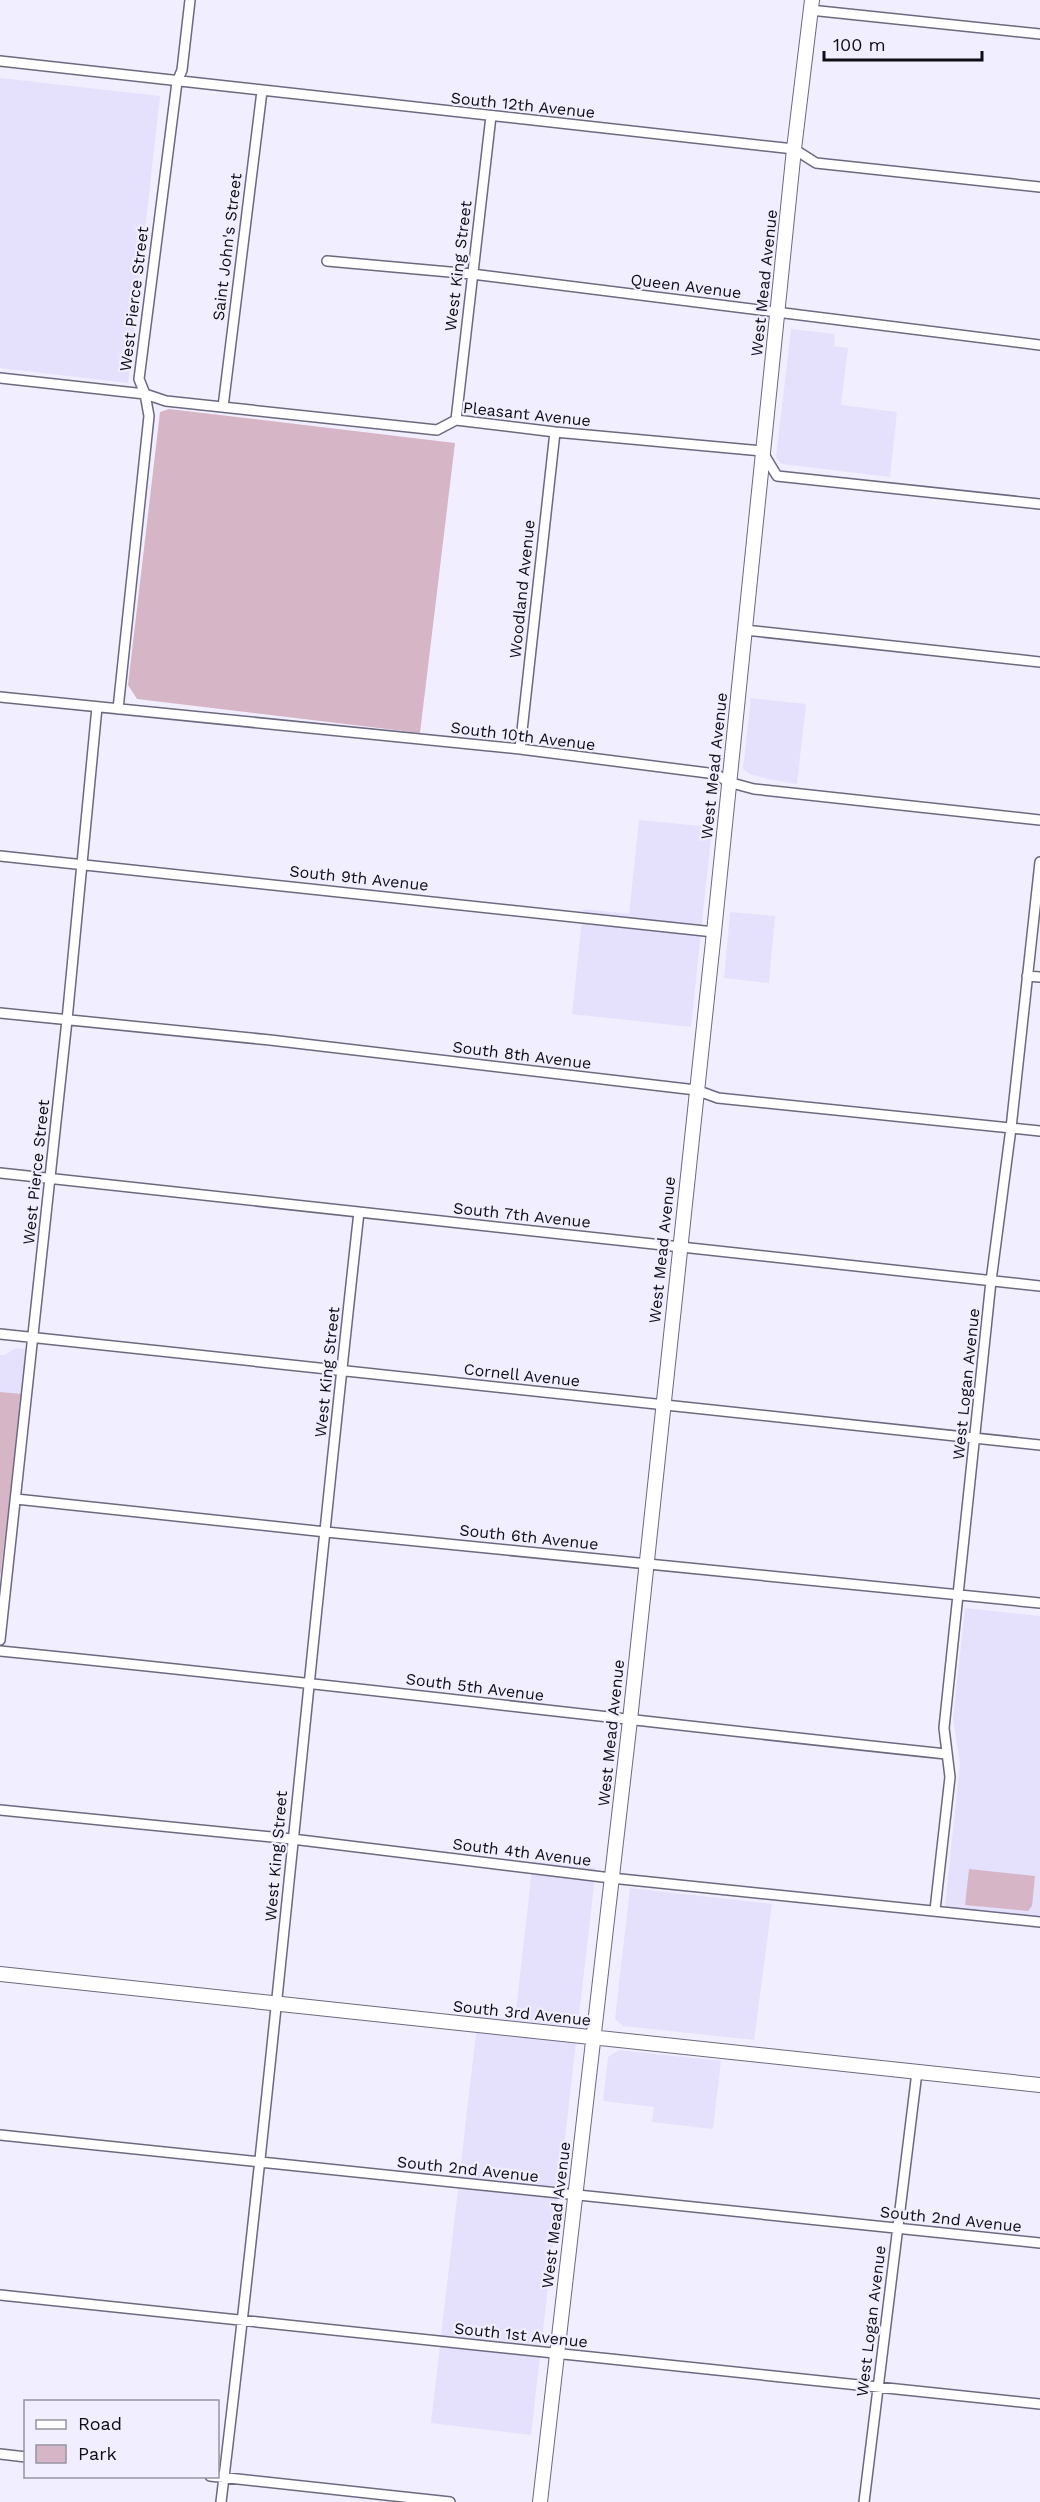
<svg xmlns="http://www.w3.org/2000/svg" width="1040" height="2502" font-family="'Work Sans',sans-serif">
	<rect width="100%" height="100%" fill="#f1eeff"/>
	<!-- built -->
	<path fill="#e5e1fd" d="M0,78L160,96L128,383L0,368Z
		M791,329L835,334L834,346L848,348L841,405L897,412L890,477L782,464L776,458Z
		M751,698L806,704L797,784L768,779L750,774L743,769Z
		M639,820L712,827L691,1027L572,1014L583,909L629,914Z
		M730,912L775,916L769,983L724,978Z
		M16,1348L27,1349L23,1394L0,1392V1355H5Z
		M965,1608L1040,1616V1917L945,1907L960,1763L953,1719Z
		M533,1861L596,1868L531,2435L431,2423L478,2016L515,2019Z
		M630,1888L772,1904L754,2040L623,2026L615,2019Z
		M619,2050L721,2061L713,2129L652,2122L654,2107L603,2101L608,2057Z"/>
	<!-- green -->
	<path fill="#d6b6c6" d="M169,409L455,443L420,733L137,699L128,685L160,412Z
		M0,1392L23,1394L0,1579Z
		M969,1869L1035,1876L1032,1906L1028,1911L965,1905Z"/>
	<g fill="none" stroke-linecap="round" stroke-linejoin="round">
		<!-- street casing -->
		<g stroke="#6c6880" stroke-width="12">
			<path id="street" d="M810,10L1040,34
				M0,61L794,149L816,163L1040,187
				M327,261L472,274L1040,345
				M0,378L145,394L166,401L437,430L456,420L555,432L762,451L777,476L1040,504
				M223,407L262,91
				M456,420L491,116
				M745,630L1040,662
				M0,697L520,749L716,774L728,782L754,789L1040,820
				M118,709L149,416L145,394L139,379L177,82L182,70L190,0
				M520,749L555,432
				M0,856L714,932
				M1027,976L1040,977
				M0,1013L270,1040L696,1090L718,1098L1040,1131
				M0,1173L1040,1286
				M0,1334L1040,1445
				M16,1499L326,1532L1040,1603
				M0,1640L67,1020L97,707
				M0,1651C316,1682 631,1721 946,1754
				M0,1810L292,1839L611,1878L1040,1922
				M935,1910L950,1777L944,1728L991,1281L1011,1128L1040,862
				M0,2135L1040,2243
				M0,2295L1040,2404
				M0,2454L26,2457
				M210,2476L450,2502
				M221,2502C273,2073 311,1642 359,1212
				M864,2502L917,2072"/>
		</g>
		<!-- secondary casing -->
		<g stroke="#6c6880" stroke-width="16">
			<path id="secondary" d="M0,1974L1040,2085
				M540,2502L630,1720L714,932L794,149L812,0"/>
		</g>
		<!-- street -->
		<use href="#street" stroke="#fff" stroke-width="9"/>
		<!-- secondary -->
		<use href="#secondary" stroke="#fff" stroke-width="14"/>
	</g>
	<g text-anchor="middle" dominant-baseline="central" stroke-width="4.5" stroke-linejoin="round" paint-order="stroke">
		<!-- street labels -->
		<g font-size="16" fill="#0e0c15" stroke="#f1eeff">
			<text transform="translate(523 105) rotate(6)">South 12th Avenue</text>
			<text transform="translate(227 247) rotate(-83)">Saint John's Street</text>
			<text transform="translate(458 266) rotate(-83)">West King Street</text>
			<text transform="translate(764 283) rotate(-84)">West Mead Avenue</text>
			<text transform="translate(686 286) rotate(7)">Queen Avenue</text>
			<text transform="translate(134 299) rotate(-83)">West Pierce Street</text>
			<text transform="translate(527 414) rotate(6)">Pleasant Avenue</text>
			<text transform="translate(522 589) rotate(-84)">Woodland Avenue</text>
			<text transform="translate(523 736) rotate(7)">South 10th Avenue</text>
			<text transform="translate(714 766) rotate(-84)">West Mead Avenue</text>
			<text transform="translate(359 878) rotate(6)">South 9th Avenue</text>
			<text transform="translate(522 1055) rotate(7)">South 8th Avenue</text>
			<text transform="translate(36 1172) rotate(-84)">West Pierce Street</text>
			<text transform="translate(522 1215) rotate(6)">South 7th Avenue</text>
			<text transform="translate(662 1250) rotate(-84)">West Mead Avenue</text>
			<text transform="translate(327 1372) rotate(-84)">West King Street</text>
			<text transform="translate(522 1375) rotate(6)">Cornell Avenue</text>
			<text transform="translate(966 1384) rotate(-84)">West Logan Avenue</text>
			<text transform="translate(529 1537) rotate(6)">South 6th Avenue</text>
			<text transform="translate(475 1687) rotate(7)">South 5th Avenue</text>
			<text transform="translate(611 1733) rotate(-84)">West Mead Avenue</text>
			<text transform="translate(522 1852) rotate(7)">South 4th Avenue</text>
			<text transform="translate(276 1856) rotate(-85)">West King Street</text>
			<text transform="translate(522 2013) rotate(6)">South 3rd Avenue</text>
			<text transform="translate(468 2169) rotate(6)">South 2nd Avenue</text>
			<text transform="translate(556 2215) rotate(-83)">West Mead Avenue</text>
			<text transform="translate(951 2219) rotate(6)">South 2nd Avenue</text>
			<text transform="translate(871 2321) rotate(-83)">West Logan Avenue</text>
			<text transform="translate(521 2335) rotate(6)">South 1st Avenue</text>
		</g>
	</g>
	<!-- legend -->
	<rect x="24" y="2400" width="195" height="78" fill="#f1eeff" stroke="#9694a1" stroke-width="1.5"/>
	<rect x="36" y="2420" width="30" height="9" fill="#ffffff" stroke="#9694a1" stroke-width="1.5"/>
	<text x="78" y="2430" font-size="18" fill="#0e0c15">Road</text>
	<rect x="36" y="2445" width="30" height="18" fill="#d6b6c6" stroke="#9694a1" stroke-width="1.5"/>
	<text x="78" y="2460" font-size="18" fill="#0e0c15">Park</text>
	<!-- scale -->
	<path d="M824 51v9h158v-9" fill="none" stroke="#0e0c15" stroke-width="3"/>
	<text x="833" y="51" font-size="18" fill="#0e0c15" stroke="#f1eeff" stroke-width="4.5" paint-order="stroke">100 m</text>
</svg>
